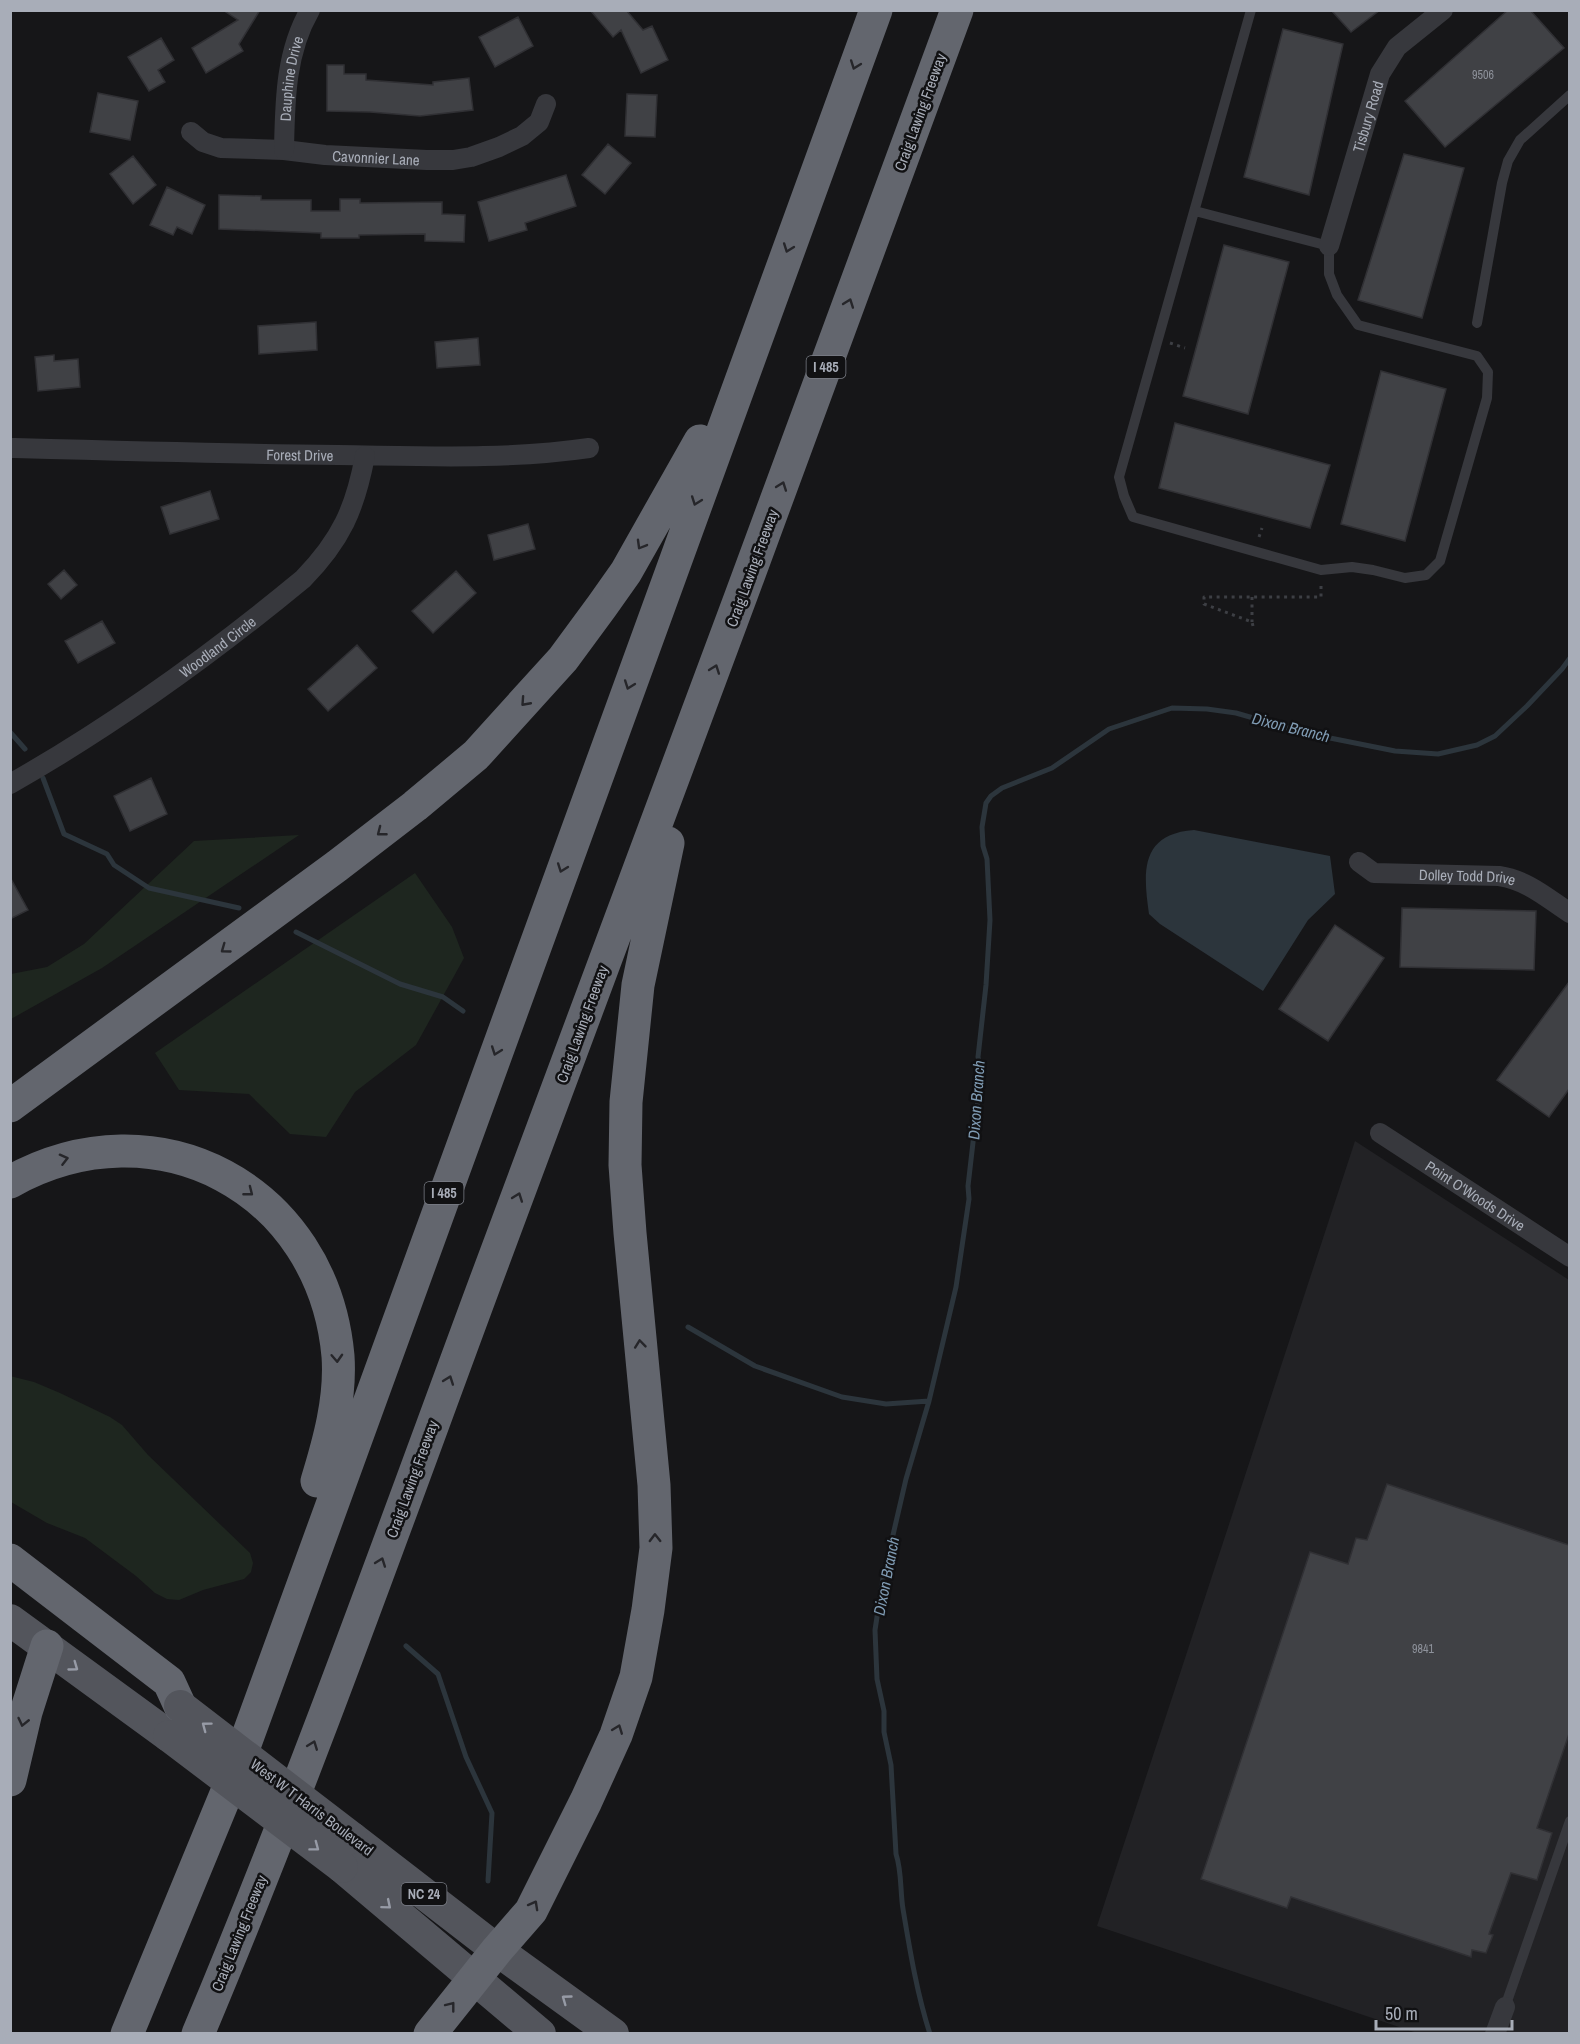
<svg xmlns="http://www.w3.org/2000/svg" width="1580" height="2044" font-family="'Archivo Narrow',sans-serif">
	<rect width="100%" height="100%" fill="#161618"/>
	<!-- built -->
	<path fill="#222225" d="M1355,1141L1569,1280V2033H1417L1097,1926Z"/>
	<!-- green -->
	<path fill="#1e261f" d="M299,835L102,968L11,1019V974L47,967L84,944L194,841Z
		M415,873L452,927L464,958L416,1045L355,1092L326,1137L290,1134L249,1094L179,1090L155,1053Z
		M10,1376L34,1382L60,1393L110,1417L122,1425L148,1455L250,1553L253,1563L251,1572L244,1579L203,1590L179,1600L167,1599L155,1593L136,1576L85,1538L47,1523L11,1502Z"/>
	<!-- water -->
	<path fill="#2c353c" d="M1194,830L1330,856L1335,894L1308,920L1263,991L1160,924L1149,914C1143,872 1140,834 1194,830Z"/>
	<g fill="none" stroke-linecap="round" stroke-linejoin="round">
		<!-- stream -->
		<path stroke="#2c353c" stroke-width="5" d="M10,732L25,749
			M43,778L64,834L107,854L114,865L149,888L239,908
			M296,932L400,984L443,997L463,1011
			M688,1327L755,1366L842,1397L886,1404L929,1401
			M406,1646L438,1674L466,1757L492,1813L488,1881
			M930,2034C917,1994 910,1951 903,1909C900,1891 902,1872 896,1854L891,1765L884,1732V1711L877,1679L875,1630L883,1578L906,1479L929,1401L956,1287L969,1199L968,1186L978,1099C973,1085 983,1071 978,1057L986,985L990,920L987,859L983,846L982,827L986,803L991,796L1002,788L1052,768L1109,729L1172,708L1207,709L1236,713L1305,733L1395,751L1438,754L1477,745L1495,736L1527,706L1562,669L1570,658"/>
	</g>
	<!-- building -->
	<path fill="#404145" stroke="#303034" stroke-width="1.5" d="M223,10H260L239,44L243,51L206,73L192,48L238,20Z
		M590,10H626L643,30L652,26L668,60L641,73L621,30L613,37Z
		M1331,10H1380L1351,32Z
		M1508,10H1530L1564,48L1445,147L1405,101Z
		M518,17L533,46L495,67L479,37Z
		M1283,29L1343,44L1309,195L1244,177Z
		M161,38L174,60L158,70L165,82L149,91L128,57Z
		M327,65H344V74H366V80L433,85V82L469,78L473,110L420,116L370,112L327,111Z
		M98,93L138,101L130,140L90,132Z
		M627,94L657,95L655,137L625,136Z
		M608,144L631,163L605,194L582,175Z
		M1404,154L1464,168L1422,318L1358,300Z
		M133,156L156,185L133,204L110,174Z
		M566,175L576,206L525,223L527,230L489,241L478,202Z
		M167,187L205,205L192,234L177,227L173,235L150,225Z
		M219,195L261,196V200H311V211H340V199H360V203L442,202V214L465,215L464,242L425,241V234L359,235V238H321V233L219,229Z
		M1224,245L1289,262L1248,414L1183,396Z
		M316,322L317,350L259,354L258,326Z
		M478,338L480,365L437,368L435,342Z
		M54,355V361L78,359L80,387L38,391L35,357Z
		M1381,371L1446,389L1405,541L1341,524Z
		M1175,423L1330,465L1310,528L1159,488Z
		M210,491L219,519L170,534L161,507Z
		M528,524L535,549L494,560L488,535Z
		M64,570L77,585L61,599L48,584Z
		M456,571L476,593L433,633L412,611Z
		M102,621L115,643L78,663L65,641Z
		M357,645L377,668L328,711L308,689Z
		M151,778L167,814L130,831L114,796Z
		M10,877L28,910L10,919Z
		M1402,908L1536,911L1534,970L1400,967Z
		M1335,925L1384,958L1328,1041L1279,1009Z
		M1569,982V1089L1549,1117L1497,1080Z
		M1387,1484L1569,1545V1734L1537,1828L1552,1833L1537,1880L1511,1873L1489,1934L1493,1935L1486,1953L1472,1950L1471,1957L1291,1897L1287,1908L1201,1879L1310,1552L1348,1564L1356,1538L1367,1540Z"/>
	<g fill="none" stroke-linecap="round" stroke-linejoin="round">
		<!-- path -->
		<path stroke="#3d3f44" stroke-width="3" stroke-dasharray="3 4.5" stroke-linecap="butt" d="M1170,343L1185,348
			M1259,537L1262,528
			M1252,597V622
			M1253,626L1252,622L1204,604V597H1321V582"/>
		<!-- lane -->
		<path stroke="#37383d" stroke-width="10" d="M1195,211L1329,246V274L1337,295L1358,325L1477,356L1488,372L1487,398L1440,561L1426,575L1405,578L1373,570L1352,567L1321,570L1133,517L1124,496L1119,477L1251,10
			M1477,323L1502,183L1508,161L1520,140L1570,95
			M1505,2007L1570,1821"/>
		<!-- street -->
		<g stroke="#37383d" stroke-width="20">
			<path id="s1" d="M191,132L203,142L221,148L284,150L325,155L427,160H453L471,157L499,147L522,136L539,122L546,104"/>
			<path id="s2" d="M284,150C285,103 285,53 310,10"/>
			<path id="s3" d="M1329,246L1380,74L1397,47L1443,10"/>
			<path id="s4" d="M10,448C120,451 229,454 338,455C422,456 506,460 589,448"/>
			<path id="s5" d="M10,784C114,725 211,655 303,579C341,540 355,509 365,456"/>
			<path id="s6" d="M1359,862L1374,873L1499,876C1527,880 1547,898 1570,913"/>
			<path id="s7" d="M1380,1133L1570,1257"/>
			<path d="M1495,2034L1505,2007"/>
		</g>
		<!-- primary -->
		<path stroke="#53555c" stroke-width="32" d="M10,1620L169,1736
			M352,1838L497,1950L613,2034
			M342,1867L540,2034"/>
		<!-- highway -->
		<path stroke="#63666e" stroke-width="33" d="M10,1106L337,866L415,806L476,755L563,659L602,606L626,572L700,441
			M10,1182C157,1100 323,1189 338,1356C341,1399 329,1442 317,1481
			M10,1560L169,1682L180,1706
			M10,1780L26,1712L47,1646
			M127,2034L233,1777L876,10
			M198,2034C302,1787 392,1534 485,1283C644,859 801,435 957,10
			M430,2034L497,1950L531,1911L586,1801L616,1735L636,1677L648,1610L656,1548L654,1485L630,1233L625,1165L626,1102L638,985L668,843"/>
		<!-- primary-bridge -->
		<path stroke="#53555c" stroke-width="32" d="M180,1706L352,1838
			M169,1736L342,1867"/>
	</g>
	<!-- one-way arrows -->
	<defs><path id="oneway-chevron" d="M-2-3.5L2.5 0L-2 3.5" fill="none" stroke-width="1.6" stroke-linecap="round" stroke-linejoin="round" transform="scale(1.5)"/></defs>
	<g stroke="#26262a">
		<use href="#oneway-chevron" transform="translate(855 65) rotate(110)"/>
		<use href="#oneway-chevron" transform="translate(788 248) rotate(110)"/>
		<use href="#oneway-chevron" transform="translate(849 303) rotate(-70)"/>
		<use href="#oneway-chevron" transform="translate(782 486) rotate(-70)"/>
		<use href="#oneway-chevron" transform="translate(696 501) rotate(110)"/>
		<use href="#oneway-chevron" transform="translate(641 545) rotate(120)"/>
		<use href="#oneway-chevron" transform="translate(715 669) rotate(-70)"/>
		<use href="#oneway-chevron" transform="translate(629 685) rotate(110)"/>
		<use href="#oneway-chevron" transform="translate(525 702) rotate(132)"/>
		<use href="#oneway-chevron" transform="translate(381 832) rotate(142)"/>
		<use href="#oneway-chevron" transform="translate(562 868) rotate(110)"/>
		<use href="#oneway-chevron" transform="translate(225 949) rotate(144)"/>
		<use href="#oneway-chevron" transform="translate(496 1051) rotate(110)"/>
		<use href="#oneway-chevron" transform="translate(64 1159) rotate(-14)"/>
		<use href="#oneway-chevron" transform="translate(249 1192) rotate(38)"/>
		<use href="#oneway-chevron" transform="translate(518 1197) rotate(-70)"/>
		<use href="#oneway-chevron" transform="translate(640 1344) rotate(-96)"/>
		<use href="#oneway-chevron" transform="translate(337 1358) rotate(87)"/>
		<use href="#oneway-chevron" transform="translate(449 1380) rotate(-70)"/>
		<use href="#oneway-chevron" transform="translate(655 1538) rotate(-91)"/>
		<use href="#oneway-chevron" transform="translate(381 1562) rotate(-70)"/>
		<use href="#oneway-chevron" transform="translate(23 1722) rotate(103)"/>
		<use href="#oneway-chevron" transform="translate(618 1729) rotate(-69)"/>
		<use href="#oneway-chevron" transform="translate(313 1745) rotate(-69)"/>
		<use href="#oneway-chevron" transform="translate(534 1905) rotate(-61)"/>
		<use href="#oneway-chevron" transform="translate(451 2006) rotate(-52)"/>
	</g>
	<g stroke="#979ba6">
		<use href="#oneway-chevron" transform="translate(74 1667) rotate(36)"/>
		<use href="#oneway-chevron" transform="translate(206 1726) rotate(-143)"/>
		<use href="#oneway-chevron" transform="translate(315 1847) rotate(37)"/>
		<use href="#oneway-chevron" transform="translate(387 1905) rotate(40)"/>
		<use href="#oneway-chevron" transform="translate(566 1999) rotate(-144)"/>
	</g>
	<g text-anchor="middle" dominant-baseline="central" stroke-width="5" stroke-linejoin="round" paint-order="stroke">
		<!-- number labels -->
		<g font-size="12" fill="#8e929b">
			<text x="1483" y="75">9506</text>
			<text x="1423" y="1649">9841</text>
		</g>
		<!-- shield labels -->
		<g fill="#111113" stroke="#7b7e86" stroke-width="1.5">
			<rect x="806.5" y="356" width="39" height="22" rx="4.5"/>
			<rect x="424.5" y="1182" width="39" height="22" rx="4.5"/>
			<rect x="401.5" y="1883" width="45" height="22" rx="4.5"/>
		</g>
		<g font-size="14" font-weight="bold" fill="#a8adb8">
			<text x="826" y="367">I 485</text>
			<text x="444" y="1193">I 485</text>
			<text x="424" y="1894">NC 24</text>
		</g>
		<!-- street labels -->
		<g font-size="15" fill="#a8adb8" stroke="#111113">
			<text stroke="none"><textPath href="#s2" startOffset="72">Dauphine Drive</textPath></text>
			<text transform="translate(920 112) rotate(-70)">Craig Lawing Freeway</text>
			<text stroke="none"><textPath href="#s3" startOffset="135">Tisbury Road</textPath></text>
			<text stroke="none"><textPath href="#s1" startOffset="190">Cavonnier Lane</textPath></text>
			<text stroke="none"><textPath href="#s4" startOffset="290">Forest Drive</textPath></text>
			<text transform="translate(752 568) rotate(-70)">Craig Lawing Freeway</text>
			<text stroke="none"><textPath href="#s5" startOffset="249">Woodland Circle</textPath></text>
			<text stroke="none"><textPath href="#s6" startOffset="112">Dolley Todd Drive</textPath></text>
			<text transform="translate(582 1024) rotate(-70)">Craig Lawing Freeway</text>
			<text stroke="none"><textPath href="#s7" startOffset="114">Point O'Woods Drive</textPath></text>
			<text transform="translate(412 1479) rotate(-70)">Craig Lawing Freeway</text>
			<text transform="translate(312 1807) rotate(37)">West W T Harris Boulevard</text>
			<text transform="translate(239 1933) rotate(-68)">Craig Lawing Freeway</text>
		</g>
		<!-- water labels -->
		<g font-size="16" font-style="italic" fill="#7f9bb3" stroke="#111113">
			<text transform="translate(1291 727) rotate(14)">Dixon Branch</text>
			<text transform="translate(976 1100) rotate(-86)">Dixon Branch</text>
			<text transform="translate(886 1576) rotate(-79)">Dixon Branch</text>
		</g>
	</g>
	<!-- border -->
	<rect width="1580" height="2044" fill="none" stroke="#a8adb8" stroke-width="24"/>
	<!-- scale -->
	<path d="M1376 2020v9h136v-9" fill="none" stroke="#a8adb8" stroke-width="3"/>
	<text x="1385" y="2020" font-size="18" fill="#a8adb8" stroke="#111113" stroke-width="4.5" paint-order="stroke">50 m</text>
</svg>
